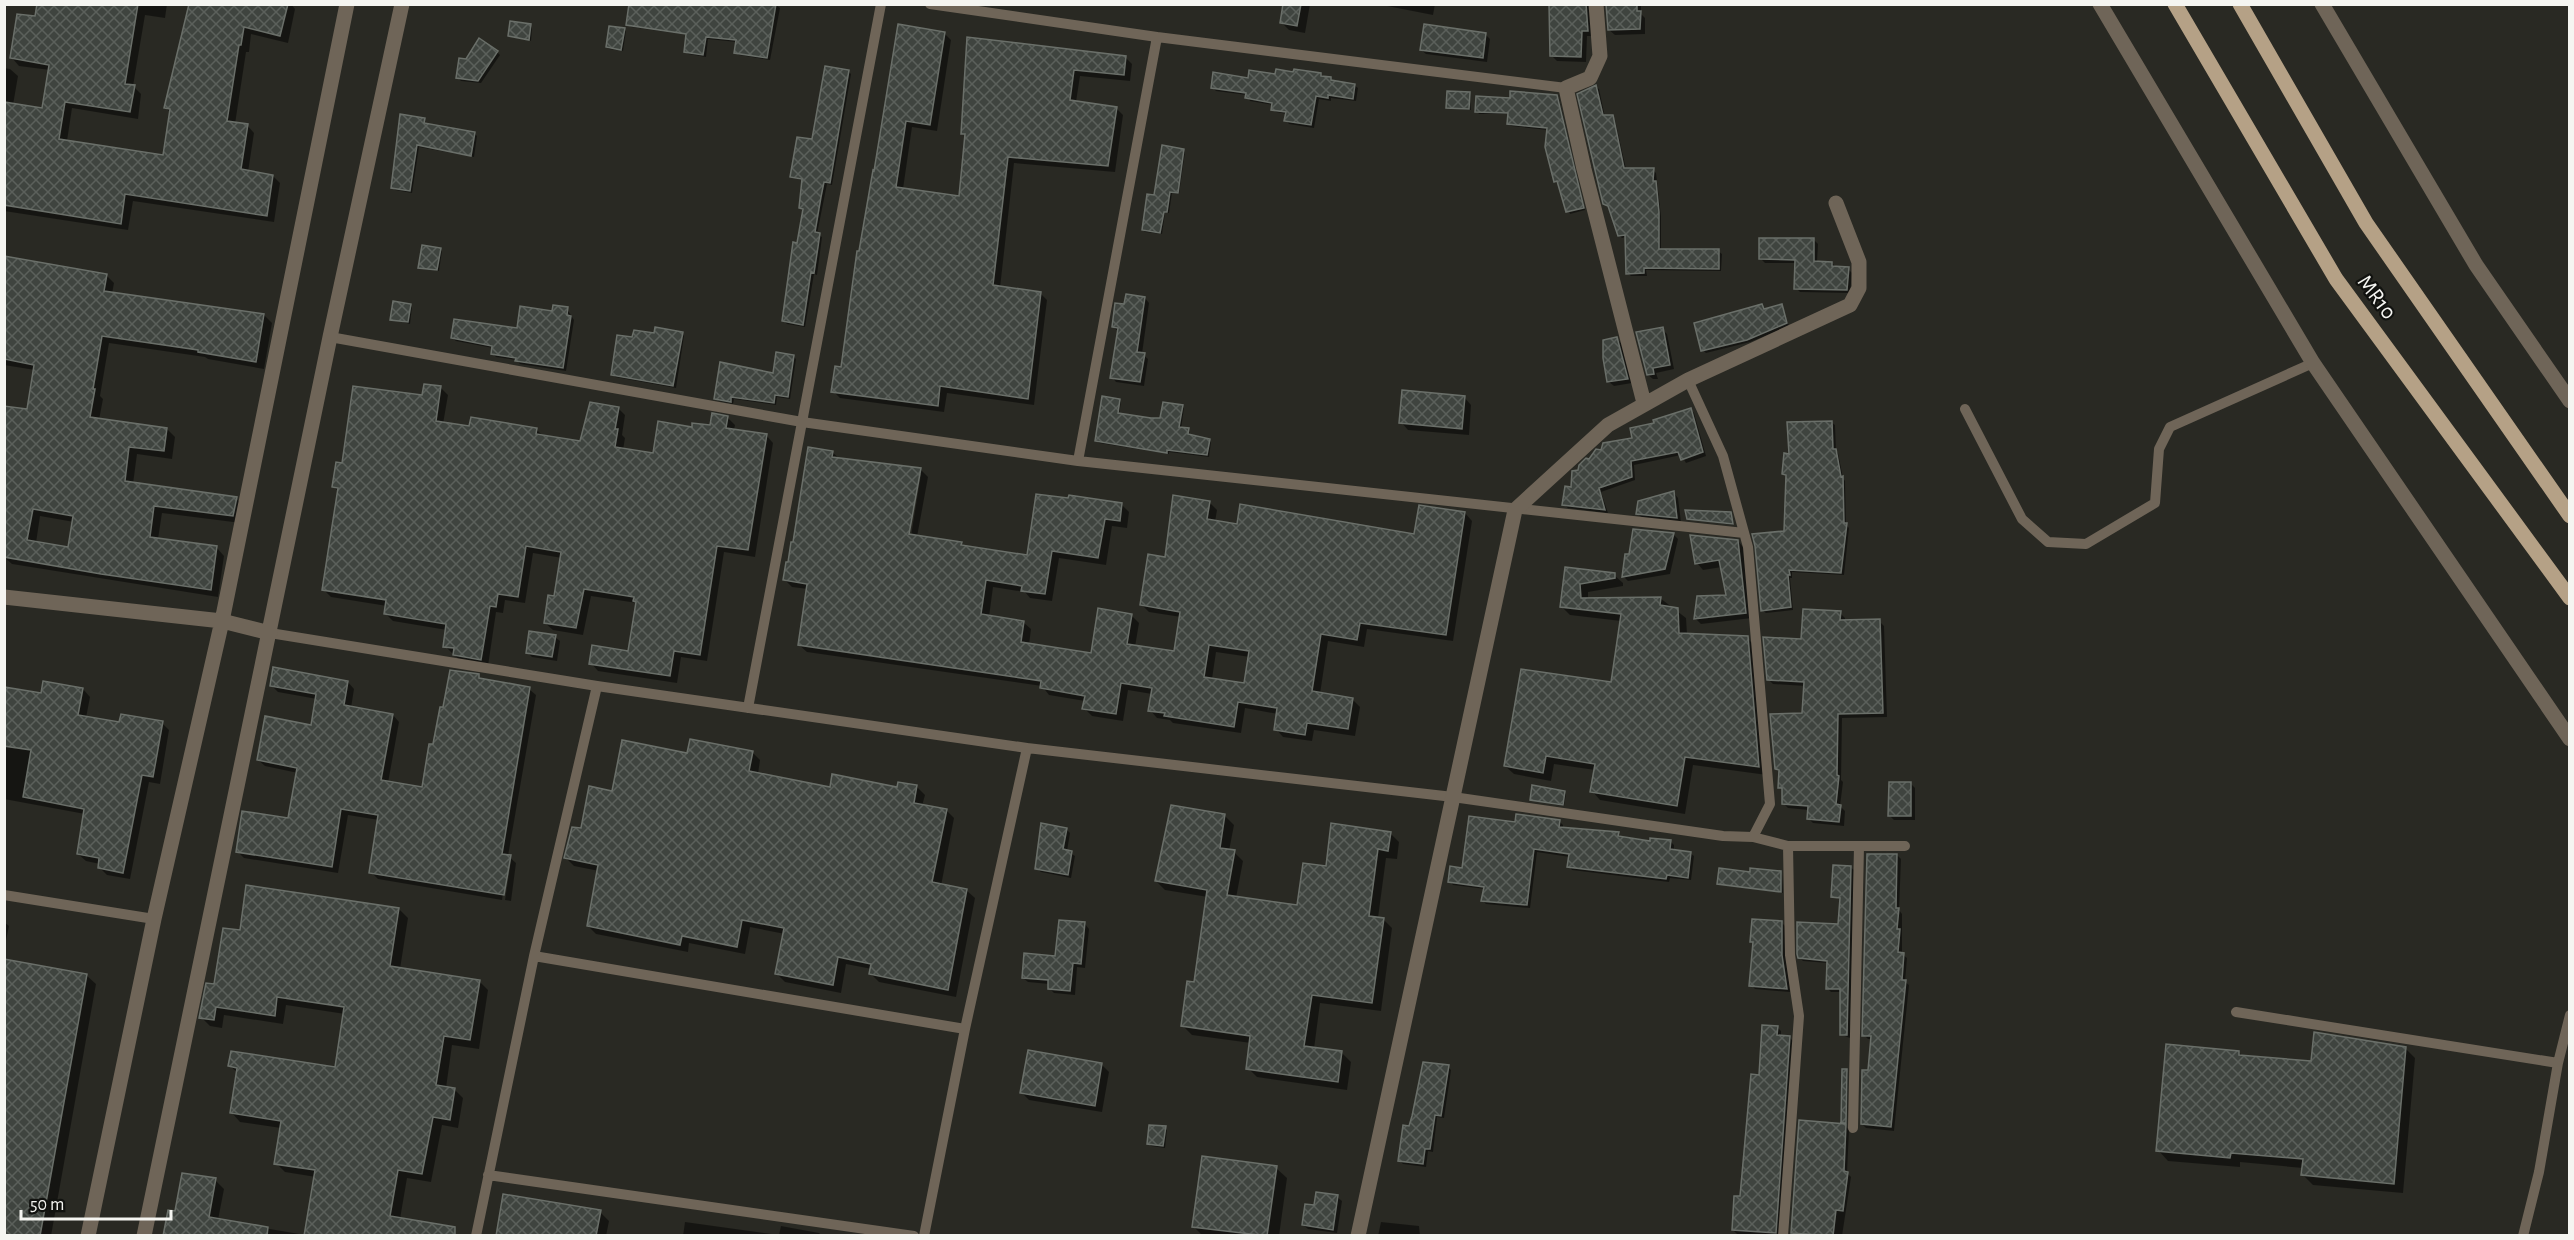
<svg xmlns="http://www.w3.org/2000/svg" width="2574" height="1240" font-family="'Alegreya Sans',sans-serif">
	<defs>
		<pattern id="building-cross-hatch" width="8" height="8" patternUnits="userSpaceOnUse" patternTransform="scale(1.5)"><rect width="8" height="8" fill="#3f443f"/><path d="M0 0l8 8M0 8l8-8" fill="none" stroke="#5b605b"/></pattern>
	</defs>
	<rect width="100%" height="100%" fill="#292923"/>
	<!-- shadow -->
	<path fill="#0007" fill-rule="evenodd" d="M38,4H167L165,18L145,15L133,86L141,94L138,119L72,108L67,141L164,157L171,113L166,108L190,4H291L295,9L288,43L251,34L249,52H246L235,124L247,125L254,133L248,172L273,176L280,183L274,222L133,201L128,230L4,211V68L10,69L18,76L13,105L44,109L50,70L19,66L12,58L36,18Z
		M774,4L780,8L770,60L739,55L736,52L737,42L708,39L706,57L688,54L685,51L688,35L631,27L628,24Z
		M1284,4H1310L1305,33L1289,30L1281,22Z
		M1377,4H1435L1433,15Z
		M1548,4H1594L1593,36H1587L1586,62L1557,61L1551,55V9Z
		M1607,4H1641V14L1645,18V34L1615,35L1609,30Z
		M531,26L532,28L531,41L509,36Z
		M624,29L626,31L623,51L609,49L607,47Z
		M944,33L951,40L937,131L912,127L903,189L960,197L966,137L963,133L968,39L1125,57L1132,64L1130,81L1080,76L1076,102L1116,108L1123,115L1115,172L1014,163L1000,288L1040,293L1047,300L1034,405L947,393L944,412L840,398L833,391L843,369L874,172Z
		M1485,34L1490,39L1487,62L1426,54L1421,50Z
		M497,52L500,55L481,83L461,81L457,77L466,60Z
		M848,71L851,74L832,185L827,184L817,234L822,237L817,275L814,274L805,327L787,324L784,321L804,211L800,208L804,181L792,177Z
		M1320,74L1334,82L1354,85L1358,88L1356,101L1331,98V101L1319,99L1314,128L1289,124L1286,120L1287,114L1276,112L1273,109V105L1250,101L1247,95L1216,91L1212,87L1276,76Z
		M1596,87L1599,89L1605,117H1612L1615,120L1626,169L1653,170L1656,173L1661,216V250L1718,251L1722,254L1721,271L1646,270L1647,276H1631L1628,273L1626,237L1622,238L1619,235L1608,206L1604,204Z
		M1469,93L1471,110L1448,108Z
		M1557,96L1559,99L1585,210L1570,214L1559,183L1555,181L1548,130L1511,126L1508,124L1509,114H1479L1477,111Z
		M424,120L426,125L474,133L477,136L474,157L419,147L412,193L395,190L393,187Z
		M1183,150L1185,152L1179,194L1172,193L1169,213H1165L1162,234L1145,232L1143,230L1155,197Z
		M1814,240L1818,244L1817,262L1832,263L1836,267L1848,269L1852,273L1850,293L1800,292L1796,288V263H1765L1761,259Z
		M440,249L442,251L439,271L420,267Z
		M4,258L106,275L114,283L112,294L264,315L272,323L264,369L208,359L205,357L109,343L100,396L103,399L99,420L167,429L175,437L172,459L137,454L133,484L236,499L244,506L241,523L162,513L158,539L217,548L224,556L218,597L12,564L4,557L35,370L4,365ZM40,516L74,522L69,549L36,543Z
		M1145,298L1149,303L1142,354L1148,359L1144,386L1116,382L1112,377L1118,331L1113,327L1125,306Z
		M410,305L412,307L410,324L392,319Z
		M1762,305L1766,310L1781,306L1789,326L1750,342L1706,353L1703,350Z
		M567,309L574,320L566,371L520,364L516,360L496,357L492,353L493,348L456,341L452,338L518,330L553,312Z
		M1662,329L1667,334L1674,369L1656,373L1658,379H1653L1648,375Z
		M682,333L684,336L676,388L615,377L613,374L634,339Z
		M1616,338L1621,343L1632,383L1614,386L1609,382Z
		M793,356L796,359L790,399L777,397L776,405L734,399L733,404L719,401L716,398L774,374Z
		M441,388L448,395L443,424L471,428L536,429L543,436L581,443L618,408L625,415L622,435L625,438L623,450L654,455L693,429L711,427L728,418L735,425L734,430L766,435L773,443L755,557L724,552L707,661L681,657L677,683L598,671L591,663L629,653L637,603L591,596L583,635L553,630L545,623L555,598L562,558L533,553L525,603L505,600L503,613L496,612L488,666L462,662L452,653L445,646L447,630L393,621L386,614L387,606L331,597L324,590L339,492L334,487L343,465L424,397Z
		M1464,397L1471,405L1469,435L1408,430L1401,422Z
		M1119,400L1121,402L1119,415L1162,420L1182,406L1184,408L1181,429L1189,430L1190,436L1209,440L1211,442L1209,457L1169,452V454L1099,443L1097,441Z
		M1690,409L1694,413L1706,456L1686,463L1681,455L1634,465L1635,480L1601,492L1608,513L1568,508L1564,505L1580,472L1590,460L1602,451L1634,439L1656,424Z
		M1831,422L1835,425L1836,451L1838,453L1843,478L1845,481L1846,525L1849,528L1844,575L1792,572V578H1790L1793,610L1766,613L1762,610L1785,532L1788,477L1784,474L1791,455Z
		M832,452L840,459L920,469L928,477L917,537L961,544L964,547L1028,556L1122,505L1129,512L1127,528L1112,526L1106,565L1059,558L1052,601L1030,598L1025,592L993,587L989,617L1023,622L1031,629L1029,645L1092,655L1131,615L1139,623L1135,647L1176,653L1181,617L1149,612L1142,605L1166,559L1209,502L1217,510L1215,522L1239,525L1416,535L1465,513L1472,521L1453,641L1367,629L1364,647L1328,641L1320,694L1352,699L1360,707L1355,736L1314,730L1312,741L1283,737L1276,729L1278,714L1245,708L1241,733L1173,723L1170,720L1157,718L1150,710L1152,694L1128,690L1123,721L1092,716L1084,708L1085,701L1049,695L1042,686L807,652L799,645L808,589L792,587L785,580ZM918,474H921L910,542L907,541ZM1216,652L1250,657L1246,684L1212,679Z
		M1674,493L1678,498L1681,522L1642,518L1637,513Z
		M1730,514L1734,525L1688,519Z
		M1673,534L1678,539L1670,574L1628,581L1623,576L1630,556Z
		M1738,541L1744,548L1752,618L1701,624L1695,618L1728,597L1722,567L1703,570L1697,563Z
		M1566,569L1614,575L1623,583V586L1588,592V599L1660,598L1686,618L1687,634L1747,638L1756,647L1767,775L1693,765L1685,814L1600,800L1592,791L1595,770L1554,764L1551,781L1514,774L1505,766L1612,684L1621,621L1570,615L1561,606Z
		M1840,613L1845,618V622L1879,621L1884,626L1887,717L1842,718L1841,780L1843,782L1840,806L1845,811L1844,826L1813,823L1808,818L1809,810L1788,808L1783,803L1784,791L1780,787L1781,773L1776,769L1804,715L1806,686L1773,684L1768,679L1802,641Z
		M555,637L560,641L557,661L532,657L527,652Z
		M478,676L483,680L529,689L536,695L508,856L516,863L511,901L505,900L511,860H508L502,900L378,879L371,872L379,820L348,815L338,873L244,858L237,851L289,820L298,773L265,766L258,760L312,727L317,699L278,692L272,686L348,682L354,689L351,708L393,715L399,722L388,783L423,788L444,709Z
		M4,688L42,695L83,689L90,697L86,718L120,724L162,723L169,730L160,784L149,782L130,879L107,875L99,867L100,864L86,861L78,854L85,814L4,799Z
		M752,752L760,760L758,774L831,788L917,787L925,795L922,806L946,810L954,818L941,886L966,890L975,898L956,997L879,982L871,974L872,969L846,964L841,993L785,982L777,974L785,934L750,927L745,954L689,943L688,952L596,934L588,926L599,871L574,866L566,858L582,830L613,792L688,755Z
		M1911,784L1915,788V820H1894L1889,815Z
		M1564,792L1566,794L1564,806L1531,800Z
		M1517,815L1560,822L1563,825V828L1618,833L1621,838L1651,843L1671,842L1674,845V851L1690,853L1694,856L1691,880L1670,878L1669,882L1572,870L1569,866L1570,857L1537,852L1530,908L1486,904L1483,901L1485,889L1453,885L1450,881L1516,824Z
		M1225,816L1234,825L1229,851L1234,852L1243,861L1236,898L1298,907L1327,868L1390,833L1399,842L1397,859L1386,858L1378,918L1383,919L1392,928L1381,1011L1320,1003L1314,1049L1342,1053L1351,1062L1347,1090L1257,1077L1248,1068L1251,1043L1192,1035L1183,1026L1195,984L1208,897L1165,890L1156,881Z
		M1066,829L1070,833L1067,851L1075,856L1071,878L1041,872L1037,869Z
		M1897,855L1901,859L1899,910L1902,914V954L1907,958L1905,982L1909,985L1894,1131L1866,1128L1862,1124L1872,1039H1868L1864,1035Z
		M1850,867L1854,870L1850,1038L1842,1035V992H1831L1828,989V963L1803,961L1800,958L1839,926L1841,900L1833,896Z
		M1780,873L1782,875L1783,893L1718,884Z
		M399,909L408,918L400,969L479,981L488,990L479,1049L452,1045L446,1088L454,1089L463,1098L458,1128L442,1125L431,1182L407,1178L400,1219L448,1236H165L176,1213L215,1180L224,1189L218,1220L305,1235L316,1177L285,1172L276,1163L281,1128L240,1122L232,1113L238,1073L230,1066L337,1069L345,1014L286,1005L283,1024L224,1015L222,1028L210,1026L201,1017L241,932Z
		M4,922L9,926L4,950Z
		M1781,922L1785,926L1790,992L1755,989L1751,985L1754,944L1751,941Z
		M1085,924L1089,929L1085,968L1077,967L1075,995L1054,993L1049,988V984L1028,982L1023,978L1057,958Z
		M86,975L96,984L51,1236H4Z
		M1777,1027L1781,1031V1037H1789L1793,1041L1779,1236L1737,1234L1733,1230L1741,1198L1760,1076Z
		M2405,1048L2415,1058L2403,1193L2313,1185L2303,1175V1168L2240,1162V1167L2168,1161L2158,1150L2239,1052L2243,1057L2313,1063Z
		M1101,1064L1109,1072L1102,1112L1029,1100L1021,1092Z
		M1448,1067L1451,1070L1444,1118L1437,1117L1433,1152L1428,1151L1426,1167L1403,1164L1400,1161L1410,1128Z
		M1846,1071L1848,1073L1847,1124L1843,1122Z
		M1800,1122L1845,1126L1849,1130L1847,1173L1851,1177L1842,1236L1792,1234Z
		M1165,1128L1167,1130L1165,1148L1151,1146L1149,1144Z
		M1276,1168L1287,1178L1279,1236H1203L1194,1227Z
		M1337,1197L1342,1201L1337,1233L1308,1229L1303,1225L1315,1207Z
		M600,1212L609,1221L606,1236H498Z
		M685,1222L779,1235L781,1226L819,1233L822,1236H683Z
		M1381,1222L1419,1226L1420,1236H1378Z"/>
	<!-- building -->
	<path fill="url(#building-cross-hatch)" stroke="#6a6f69" stroke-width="1.5" fill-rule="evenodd" d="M37,4H138L125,84L135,85L130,112L65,102L59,139L163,155L170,109L164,108L189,4H288L280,36L244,27L241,45H239L227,121L248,124L241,169L273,175L267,216L125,194L121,224L4,205V102L42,108L49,65L10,58L17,14L35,16Z
		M629,4H776L767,58L734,53L736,40L706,37L703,55L684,52L686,34L626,25Z
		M1283,4H1301L1297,26L1280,23Z
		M1549,4H1586L1588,31H1582L1581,57L1550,56Z
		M1606,4H1637V11H1641L1640,29L1608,30Z
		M510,21L531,24L529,40L508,36Z
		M898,24L945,32L930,125L906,121L896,187L959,196L965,134H961L967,37L1126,56L1124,75L1074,70L1070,100L1117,107L1108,166L1008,157L993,285L1041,292L1028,399L940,386L938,406L831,392L835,366L841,367L857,251H859L873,170L874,171Z
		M1424,24L1486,33L1483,58L1420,50Z
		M609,26L625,28L621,50L606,47Z
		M479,38L498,51L478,81L456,78L459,58L466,59Z
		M825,66L849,70L830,183L824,182L821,197L815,232L820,233L818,247L814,273L811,272L803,325L782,321L793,242L797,243L803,209L799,208L802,179L790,177L797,137L812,139Z
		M1276,69L1293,72L1294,69L1321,73V76L1331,77V80L1355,84L1353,99L1328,95V98L1316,96L1311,125L1284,121L1286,112L1271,110L1272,103L1245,98L1246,93L1211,88L1213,72L1248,78L1249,70L1275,74Z
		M1596,85L1603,115H1613L1624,168H1654L1653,181H1656L1659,212V249H1719V269L1644,268V273L1626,274L1625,235L1618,236L1608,206L1603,204L1577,94Z
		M1447,91L1470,92L1469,109L1446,108Z
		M1510,91L1557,95L1584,208L1566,212L1557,181L1554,182L1545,147L1547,128L1507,124L1508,113L1475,112L1476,96L1510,98Z
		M400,114L425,118L424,123L475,132L471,156L417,145L410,191L391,188Z
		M1162,145L1184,149L1178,193L1170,192L1167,212H1164L1160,233L1142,230L1147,194L1154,195Z
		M1759,238H1814V261L1832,262V266L1849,267L1847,290L1794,289L1795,260L1759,259Z
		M422,245L441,248L437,270L418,268Z
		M4,256L107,274L104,291L264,314L256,362L198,352V350L102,336L93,389H95L90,417L167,428L164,451L129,447L125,481L237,497L233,516L154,506L150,537L217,546L211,590L101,574L4,557V406L27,409L34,365L4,359ZM33,509L73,516L68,547L27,540Z
		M1126,294L1145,297L1137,352L1145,353L1140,382L1110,378L1118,328L1112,327L1115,303L1124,304Z
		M393,301L411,304L408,322L390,320Z
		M1762,304L1764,309L1782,304L1787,323L1747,340L1701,351L1694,323Z
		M553,305L568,307L567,315L571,316L563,368L515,361L516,358L491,354L492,346L451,338L454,319L517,328L520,306L552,311Z
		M655,327L683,332L673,386L611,375L617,335L632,337L634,330L654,333Z
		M1663,327L1670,365L1653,368L1654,374L1647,375L1636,332Z
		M1617,337L1628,379L1607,382L1603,358V340Z
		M776,352L794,355L788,397L775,395L774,403L731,397V402L714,399L720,362L773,373Z
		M424,384L441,386L436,421L469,426L471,417L537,428L536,434L580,441L590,402L619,407L615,429H618L615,447L653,453L658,421L692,427V423L710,425L712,413L728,416L726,428L767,434L748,550L717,546L700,655L674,651L670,676L589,664L592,645L628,651L636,602L633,601L634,597L584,589L576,628L544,623L548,595L554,596L561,552L526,546L518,597L498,594L496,607L490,606L481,660L453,655L454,648L443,647L446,624L384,614L386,600L322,590L338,488L332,487L336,462L342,463L353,386L422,395Z
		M1402,390L1465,396L1462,429L1399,423Z
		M1102,396L1120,399L1118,413L1151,418H1160L1163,402L1183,405L1179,427L1189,428L1188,434L1210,439L1207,455L1167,450V453L1095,441Z
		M1691,408L1703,452L1681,460L1678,452L1631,461L1632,477L1599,488L1605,510L1562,505L1565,486L1571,487L1572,471L1578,470L1579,465L1586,458L1589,459L1596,449L1601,450L1603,443L1632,438L1630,428L1654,423L1653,420Z
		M1832,421L1833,449H1836L1841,477L1843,476L1844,523H1847L1841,573L1789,570L1790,575H1788L1791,607L1761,611L1755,546L1752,534L1784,531L1786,475L1782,474L1784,453L1789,454L1787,422Z
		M808,447L833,451L832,457L921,468L909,534L962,542L961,545L1027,555L1036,494L1068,498L1069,495L1122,503L1120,521L1105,519L1098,558L1052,551L1045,594L1021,591L1022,586L986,580L981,614L1024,621L1021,642L1091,653L1098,608L1132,614L1127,644L1174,651L1180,612L1140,605L1148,554L1165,557L1173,495L1210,501L1207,519L1237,524L1240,504L1414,534L1419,505L1465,512L1446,635L1360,623L1357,640L1321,634L1312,691L1353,698L1348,729L1307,723L1305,735L1274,730L1277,708L1238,702L1234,727L1164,716L1165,713L1148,711L1152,688L1121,683L1116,714L1082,709L1085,696L1040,688L1041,681L798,645L807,584L783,580L786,562H788L791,542H793ZM1209,645L1249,651L1244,683L1204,677Z
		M1674,491L1677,518L1636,514L1638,501Z
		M1685,510L1731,512L1733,524L1687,519Z
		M1633,529L1674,533L1665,569L1622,577L1625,554H1629Z
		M1690,535L1738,540L1746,613L1694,619L1697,596L1726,595L1719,560L1695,564Z
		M1565,567L1615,573V578L1580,584L1581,598L1661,597L1660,605L1678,608L1679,633L1748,636L1759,767L1685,757L1677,806L1590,792L1595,764L1546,756L1543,773L1504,766L1521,669L1611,682L1621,614L1560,607Z
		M1803,609L1841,611L1840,620L1880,619L1883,713L1838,714L1837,775L1839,776L1836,804L1841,805L1839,822L1807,819L1808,806L1782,804V788H1778L1779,770L1775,769L1770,714L1802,713L1804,682L1767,680L1763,637L1801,639Z
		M529,631L556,635L552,657L526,653Z
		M273,667L348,681L344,705L393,714L381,780L422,787L429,744H433L440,707H443L450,670L479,674V678L530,687L502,854L511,855L504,895L369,873L378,815L341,809L332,867L236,852L242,811L288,818L297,768L257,760L265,716L311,725L316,694L270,686Z
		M43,681L83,688L78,715L119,722L121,714L163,721L153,777L142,775L123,873L98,868L99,858L77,854L84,809L23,797L31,750L4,746V687L41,693Z
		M690,739L753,751L749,771L830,787L832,774L897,787L898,782L917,785L914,803L947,809L932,882L967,889L948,990L869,974L871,964L838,957L833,985L775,974L784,928L742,920L737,947L682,936L680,945L587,926L598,865L564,858L572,827L581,828L589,786L612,791L622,740L687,753Z
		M1889,782H1911V816H1888Z
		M1532,785L1565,791L1563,805L1530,800Z
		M1171,805L1225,814L1220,848L1235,850L1227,895L1297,905L1303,863L1326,866L1331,823L1391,832L1388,851L1378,849L1369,916L1384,918L1372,1003L1312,995L1304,1046L1342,1051L1338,1082L1246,1069L1250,1036L1181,1026L1187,981L1194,982L1207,890L1155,881Z
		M1516,814L1560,820L1559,827L1619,832L1618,836L1650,841V838L1671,840L1670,849L1691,852L1688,878L1667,875L1666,879L1567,867L1569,854L1534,849L1527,905L1481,901L1484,887L1448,882L1450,866L1462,868L1469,816L1515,822Z
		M1041,823L1067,828L1063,849L1072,851L1068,875L1035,869Z
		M1867,854H1897L1896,908H1899L1897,929H1900L1898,952L1904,953L1902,980H1906L1891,1127L1861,1124L1862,1070H1868L1871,1036H1862Z
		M1833,865L1851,866L1847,1035H1840V989H1826L1827,961L1798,958L1797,954V922L1838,924L1840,898L1831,897Z
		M1719,868L1750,872V868L1781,871V892L1717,884Z
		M246,885L399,908L390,966L480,980L470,1040L444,1036L436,1085L455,1088L450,1120L433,1117L422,1174L398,1170L390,1216L455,1227V1236H304L315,1170L274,1164L281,1121L230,1113L237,1068L228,1066L231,1051L335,1067L344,1007L277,997L275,1016L216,1007L214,1020L199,1018L206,983L214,984L223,928L240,930Z
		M1752,919L1782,921V955L1787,989L1749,986L1753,942H1750Z
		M1059,920L1085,922L1081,964L1073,963L1070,991L1048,989V980L1022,978L1024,953L1055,956Z
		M4,959L87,974L40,1236H4Z
		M1762,1025L1778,1026L1777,1035L1790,1036L1776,1233L1732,1230L1734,1196H1740L1751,1074L1759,1075Z
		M2314,1032L2406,1047L2394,1184L2301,1175L2303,1159L2231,1153L2230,1158L2156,1151L2166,1044L2239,1051V1055L2311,1061Z
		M1028,1050L1102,1063L1095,1106L1020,1093Z
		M1423,1062L1449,1065L1441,1116L1435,1115L1430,1149H1425L1423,1164L1398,1161L1403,1125L1409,1126L1412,1116Z
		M1842,1069H1847L1846,1123H1841Z
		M1799,1120L1846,1124L1844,1171L1848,1172L1843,1211L1836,1210L1833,1236L1791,1233Z
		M1149,1125L1166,1126L1163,1146L1147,1144Z
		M1202,1156L1277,1166L1267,1236L1192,1227Z
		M182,1173L216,1178L209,1217L268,1227L267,1236H163L168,1210L175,1211Z
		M1316,1192L1338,1195L1333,1230L1302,1225L1305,1204L1314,1205Z
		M503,1194L601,1210L596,1236H496Z"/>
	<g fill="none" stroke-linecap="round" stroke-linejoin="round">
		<!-- service -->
		<path stroke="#6f6558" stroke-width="10" d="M930,4L1157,37L1566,88
			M330,337L802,422L1078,461L1744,533
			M1965,409L2022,519L2048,542L2086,544L2155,503L2159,449L2170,427L2313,363
			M1078,461L1157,37
			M270,633L597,686L1027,748L1453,797L1723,836L1753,837L1770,804L1748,547L1723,456L1688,380
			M748,708L881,4
			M1753,837L1788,846H1905
			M4,895L154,919
			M534,956L965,1029
			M2236,1012L2558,1063
			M1853,1128L1859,846
			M488,1175L914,1236
			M476,1236L534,956L597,686
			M924,1236L965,1029L1027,748
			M1783,1236L1799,1016L1790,955L1788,846
			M2523,1236L2539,1172L2558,1063L2570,1015"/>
		<!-- minor -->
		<path stroke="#6f6558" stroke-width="15" d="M1596,4L1600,56L1590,78L1566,88L1584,169L1644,403
			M1358,1236L1515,510L1608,425L1688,380L1850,305L1859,288V262L1836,203"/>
		<!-- tertiary -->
		<path stroke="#6f6558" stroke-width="15" d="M2100,4L2313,363L2570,739
			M2322,4L2476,265L2570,401
			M4,597L222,621L270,633
			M88,1236L154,919L222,621L347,4
			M144,1236L330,337L402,4"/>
		<!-- primary -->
		<path stroke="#b5a186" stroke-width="15" d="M2175,4L2336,279L2570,598
			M2240,4L2366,223L2570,516"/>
	</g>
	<g text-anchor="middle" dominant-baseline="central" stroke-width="4.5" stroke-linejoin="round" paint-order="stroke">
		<!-- street labels -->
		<g font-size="22" fill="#f5f5f1" stroke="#11120f">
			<text transform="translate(2377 297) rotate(53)">MR10</text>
		</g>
	</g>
	<!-- border -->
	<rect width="2574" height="1240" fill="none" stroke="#f5f5f1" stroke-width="12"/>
	<!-- scale -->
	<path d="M21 1210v9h150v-9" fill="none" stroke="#f5f5f1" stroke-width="3"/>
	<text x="30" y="1210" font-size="18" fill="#f5f5f1" stroke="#11120f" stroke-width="4.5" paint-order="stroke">50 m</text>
</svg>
